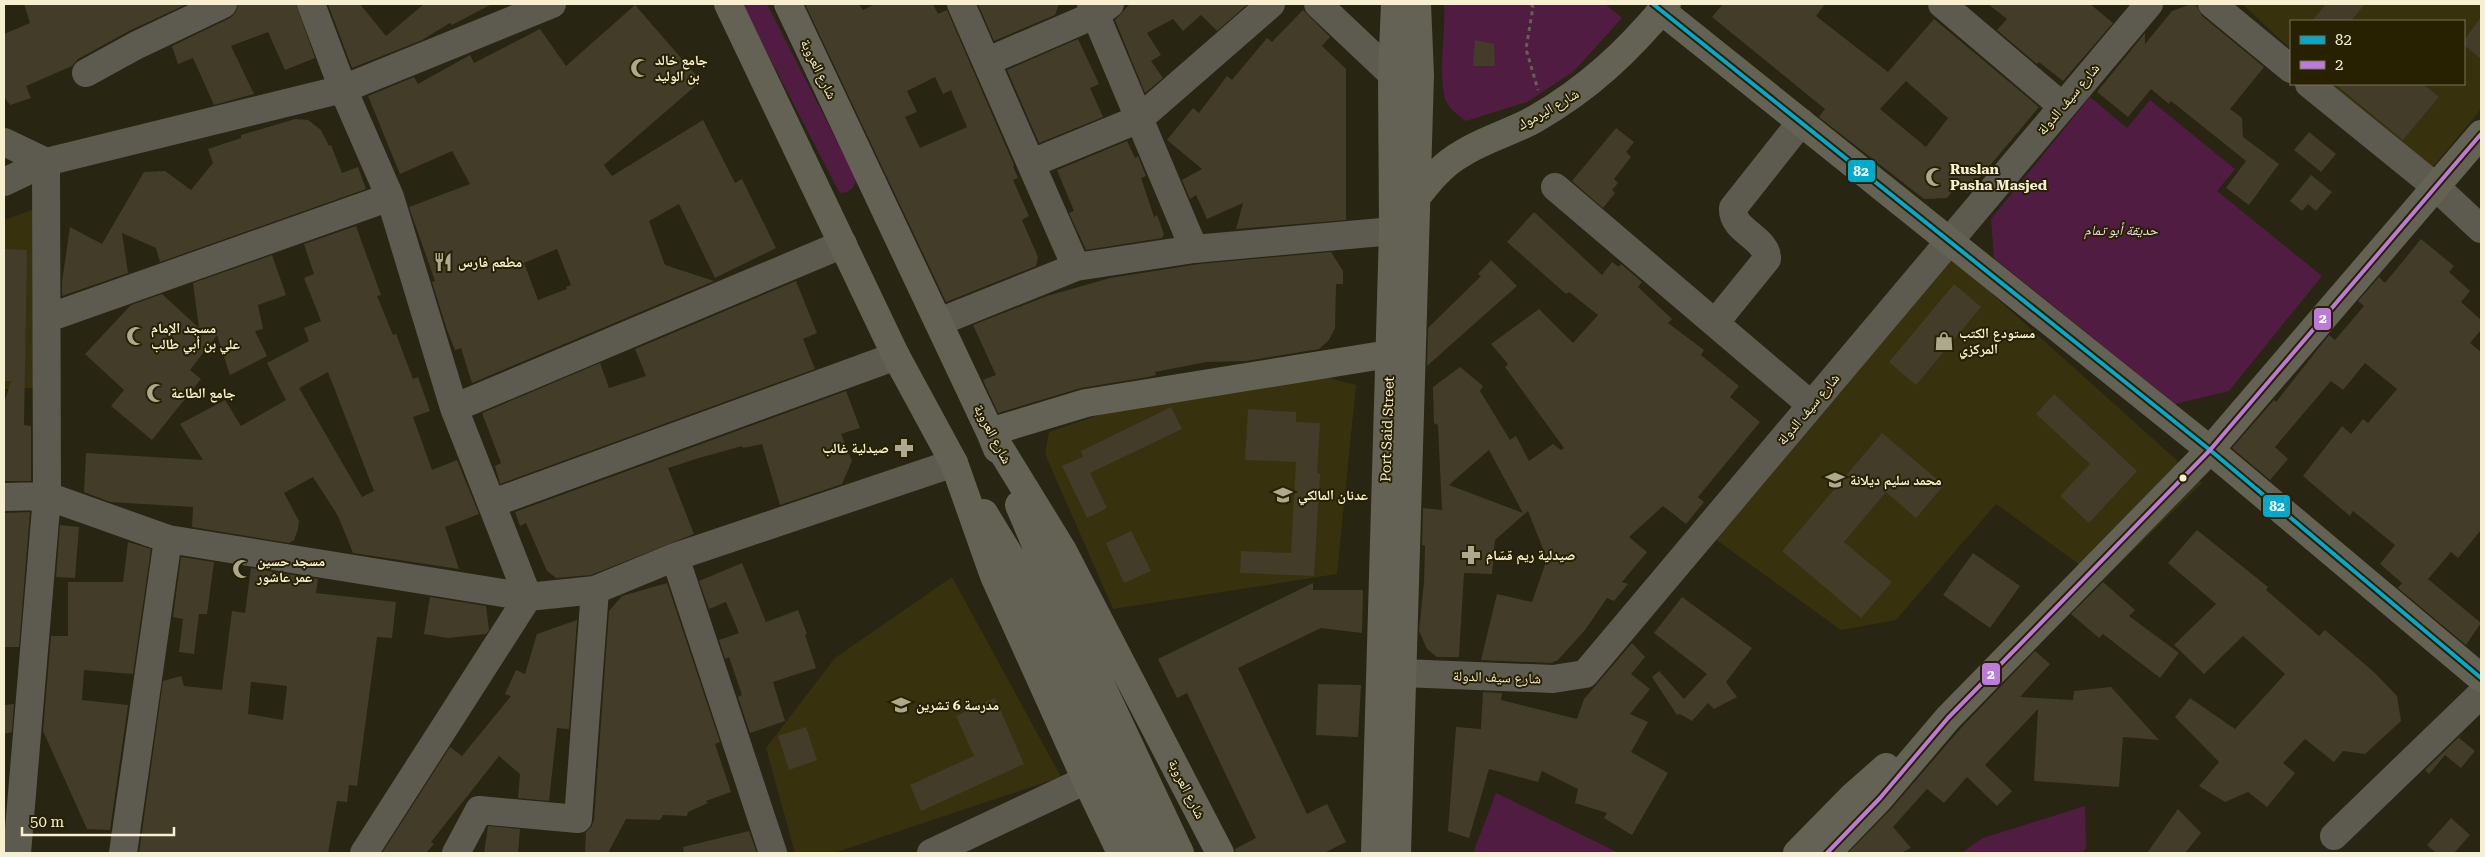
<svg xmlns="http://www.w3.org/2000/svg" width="2485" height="857" font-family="'Roboto Serif','Noto Naskh Arabic',serif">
	<rect width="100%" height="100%" fill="#282513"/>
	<!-- built -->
	<path fill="#38310e" d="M2242,4H2481V109L2427,174L2329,84H2464V21H2291V49Z
		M32,210L41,223L37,388L4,389V220Z
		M1952,258L2202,483L2102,581L1996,504L1896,620L1841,630L1711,536Z
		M1328,378L1356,385L1337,574L1113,609L1045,454L1049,432L1184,386Z
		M952,577L1061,777L834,853H795L766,748L835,658Z"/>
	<!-- green -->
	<path fill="#511c42" d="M742,4H767L856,179C854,188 851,192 841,193L838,190Z
		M1444,4H1605L1622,18L1573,72L1527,102L1466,121C1458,115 1449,109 1445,99C1438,74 1446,31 1444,4Z
		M2090,97L2127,128L2150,100L2235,169L2217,191L2322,276L2229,391L2175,404L1994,258L1991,219Z
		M1496,793L1619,853H1473Z
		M2085,806L2086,847L2083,853H1961L1983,838Z"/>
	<!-- building -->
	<path fill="#433c29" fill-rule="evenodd" d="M24,4H187L129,31L78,59L72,66L26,86L31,98L10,105L4,97V34L30,23Z
		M238,4H296L315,58L285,70L268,32L231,46L254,94L214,105L193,58L178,64L172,46L230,18L236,12Z
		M328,4H360L386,36L424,4H492L452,25L450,23L422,40L352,68Z
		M805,4H859L863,10L875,4H933L938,14L947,10L1014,165L1013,166L1018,178L1013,180L1029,216L1022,220L1038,257L1036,266L946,302ZM935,77L943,94L951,90L967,127L920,148L905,117L917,112L907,91Z
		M978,4H1059L1055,15L994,41Z
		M1130,4H1248L1217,31L1201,15L1183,31L1173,19L1147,33L1161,55L1151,61L1163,78L1145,93L1115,20Z
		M1723,4H1825L1816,16L1888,72L1934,19L2039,107L1967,193L1957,185L1947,198L1924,199L1819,117L1825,109L1712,17ZM1906,81L1948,118L1926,147L1880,109Z
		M1988,4H2090L2113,23L2063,81L2039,62L2037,64L1997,30L2007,19Z
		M2191,4L2197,6L2202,16L2264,67L2230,109L2242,118L2243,137L2279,164L2249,205L2226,188L2246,161L2171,101L2169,104L2151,89L2128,117L2097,92L2145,33V44L2172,11Z
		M2326,4H2365L2351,21H2312Z
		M635,5L701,81L604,165L612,176L703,120L735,183L742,179L776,248L715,278L679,204L649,221L665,265L714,281L472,383L461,348L455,350L447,330L432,282L435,281L409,207L470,184L452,151L400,174L368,96L414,77L418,84L470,55L474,63L540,29L566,66ZM557,249L571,285L566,287L567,289L538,300L524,263Z
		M1303,10L1330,37L1322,46L1346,69V220L1236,229L1243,203L1207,219L1196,195L1190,199L1182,180L1202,169L1167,140L1193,108L1199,113L1227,76L1232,80L1267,38L1272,42Z
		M2481,17V59L2464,45V40Z
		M1078,39L1099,84L1090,88L1103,117L1039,143L1007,70Z
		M1475,40L1494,44L1495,66H1473Z
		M2335,84H2423L2439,97L2403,140Z
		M295,119L308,120L321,130L329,146L331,145L342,173L358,167L366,189L160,262L156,248L122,233L128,273L62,296V282L70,227L102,244L144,172L165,171L191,190L213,163L208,149L241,138V135Z
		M1616,128L1634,142L1626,152L1631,157L1614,179L1618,183L1612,190L1615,193L1603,208L1572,181Z
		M2309,132L2336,154L2321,172L2294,150Z
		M1127,141L1135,158L1138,156L1146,176L1141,178L1154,217L1157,215L1164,234L1162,238L1086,250L1069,213L1074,211L1057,170Z
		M2311,175L2332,192L2316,211L2308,204L2302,211L2290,201Z
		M1534,212L1602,275L1612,262L1619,267L1621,264L1642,282L1638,287L1672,319L1668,323L1704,350L1701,355L1739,386L1730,397L1760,422L1698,497L1704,502L1686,524L1663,506L1629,537L1647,552L1622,582L1628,584L1614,601L1607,598L1585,630L1558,660L1551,663L1481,660L1497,594L1532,602L1547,559L1528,511L1495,540L1492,574L1464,573L1459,657H1437L1427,649L1419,631L1424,582L1425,546L1422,545L1423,508L1442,510L1438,425L1434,423L1433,387L1460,367L1483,386L1480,391L1510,440L1516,436L1529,461L1553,444L1561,450L1564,448L1505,367L1508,364L1491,344L1539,309L1573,343L1598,315L1569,292L1566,294L1507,242ZM1489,450L1523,513L1449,485Z
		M356,226L381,295L377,296L393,335L396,334L413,379L418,377L430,411L413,417L432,470L457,460L479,514L445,527L459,569L353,553L338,516L313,477L284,493L299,521L298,529L294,540L289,543L192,527L193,507L110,502L84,492L86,453L203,460L180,424L225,400L241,426L286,400L267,363L309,341L304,328L321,321L304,278L314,274L304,244ZM328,372L374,491L362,497L299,388Z
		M2421,239L2454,266L2449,272L2470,291L2461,302L2481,320V330L2470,343L2481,352V530L2458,558L2451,552L2428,579L2481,623L2466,645L2398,588L2402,583L2380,564L2395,545L2353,511L2350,516L2303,476L2342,426L2351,434L2363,419L2368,423L2397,389L2365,363L2343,390L2331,381L2275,447L2288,459L2270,480L2232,448L2274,400L2276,402L2329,335L2335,340L2364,306L2358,301L2379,277L2385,283Z
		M4,249L27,250L24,425L31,426V481H4V403L11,381H4Z
		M1331,252L1343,271V284H1336L1335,328L1329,340L1319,349L1246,361L1206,362L1155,372L1156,375L1148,377L1081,388L998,413L983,380L996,375L973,325L1047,296L1110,278L1199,264Z
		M272,255L286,295L258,305L263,329L255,331L267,356L230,375L217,335L190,370L201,379L152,440L111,406L124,390L85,354L131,305L162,294L199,328L193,283Z
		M1491,260L1517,286L1427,366L1428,328L1481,276L1478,274Z
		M796,281L817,333L803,339L815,369L500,484L495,466L501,463L482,413L600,363L609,388L646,376L635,349Z
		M1954,284L1981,307L1916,385L1889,362Z
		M846,391L860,428L841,434L852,461L842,484L780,505L762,444L743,448L742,446L699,458L668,468L694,534L591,575L556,578L547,571L526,523L520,526L515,512Z
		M2054,394L2137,471L2089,523L2060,496L2090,464L2036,414Z
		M1171,407L1182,429L1090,473L1107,508L1087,518L1062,466L1083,457L1081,451Z
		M1248,409L1296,412V422L1320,423L1317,473L1320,474L1314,576L1240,573L1241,551L1291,553L1296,462L1245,460Z
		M1882,433L1944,485L1916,518L1886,492L1844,542L1892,582L1861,618L1782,551Z
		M30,512L19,647H4V513Z
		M60,525L79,527L75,578L56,577Z
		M2197,530L2268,587L2266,590L2319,636L2325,630L2375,673L2397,696L2401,721L2365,754L2343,751L2334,762L2305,739L2283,763L2295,773L2267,807L2248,792L2225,802L2199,786L2219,762L2175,717L2190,698L2235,729L2285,674L2243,636L2204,674L2174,645L2216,604L2168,563Z
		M1131,531L1151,571L1124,583L1106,543Z
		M128,542L151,549L133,674L84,670L82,700L128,705L110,830L87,829L43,731L51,636H68V582H123Z
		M1973,553L2020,586L1990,628L1943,595Z
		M181,557L214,562L207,614H199L194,654L179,652L183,619L173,617Z
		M742,563L766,622L798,610L807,634L805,635L816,668L773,682L785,721L750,733L738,697L742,695L729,657L725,659L719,640L739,633L726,602L709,609L699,581Z
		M251,568L318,579L316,593L396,602L392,638L377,637L357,786L349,785L347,802L337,801L328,853H139L163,681L181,676L184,686L222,690L232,611L245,613ZM251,682L287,686L283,720L248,714Z
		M2103,582L2135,610L2129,616L2179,653L2160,678L2103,634L2099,638L2071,614Z
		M667,583L720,742L715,744L731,792L706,801L708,803L688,812L687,816L663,815L660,820L626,819L608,853H585L586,832L591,827L594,820L609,611L622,596Z
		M1313,583V590H1363L1362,633L1321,628L1238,668L1307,814L1327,804L1346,842L1324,853H1236L1235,849L1256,838L1187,693L1177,698L1158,659Z
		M430,597L486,606L489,630L486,634L448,638L424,634Z
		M1682,597L1752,648L1726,682L1737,697L1714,709L1708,703L1692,721L1680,714L1677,715L1652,677L1659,671L1684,699L1707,674L1654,633Z
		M577,620L569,729L557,728L549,801L518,798L520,774L499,756L431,842L434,844L426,853H382L450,747L462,756L511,696L505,694L516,670L525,674L537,634Z
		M1632,643L1645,657L1631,674L1650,689L1630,714L1648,722L1631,752L1668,773L1632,835L1604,818L1607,813L1575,803L1578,789L1542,771L1538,782L1489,769L1469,838L1448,831L1456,727L1481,729L1483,692L1502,693L1501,700L1577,719L1584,699Z
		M2035,651L2050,664L2020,697L2073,700L2074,691L2111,687L2159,740L2123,737L2119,787L2034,781L2038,709L1985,765L2012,791L1997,806L1967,777L1944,803L1927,789L1893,827L1911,848L1901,853H1848L1892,808L1960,729Z
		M1318,684L1361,685L1358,737L1316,735Z
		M995,698L1024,764L921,811L910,785L974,756L956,716Z
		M14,704L12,732L4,734V705Z
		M806,727L817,760L789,770L778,736Z
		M2463,733L2459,738L2475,751L2461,768L2445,755L2429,774L2425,770Z
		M2178,809L2201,833L2185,853H2147Z
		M2451,818L2470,835L2454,853H2436L2427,845Z
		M488,826L520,829L518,853H484Z
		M749,831L757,853H684L683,847Z"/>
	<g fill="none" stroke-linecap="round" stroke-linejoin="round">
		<!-- path -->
		<path stroke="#636156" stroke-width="3" stroke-dasharray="4 4" stroke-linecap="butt" d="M1531,4L1533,7L1526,49L1538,90"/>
		<!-- minor -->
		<path stroke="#5d5b50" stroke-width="28" d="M311,4L343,89L390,197L454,408L528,597L364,853
			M961,4L1076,267
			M1091,4L1194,249
			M1318,4L1392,74
			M1942,4L2062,106
			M2212,4L2291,69
			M988,61L1097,14L1110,4
			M86,73L137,45L223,4
			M2309,84L2436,187L2481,229
			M4,142L46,162L343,89L552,4
			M1032,163L1139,119L1271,4
			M4,182L46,162L47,496L17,853
			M1555,187L1811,405
			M48,318L390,197
			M939,322L1076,267L1194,249L1393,231
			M1715,323L1767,259C1768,238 1731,231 1733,208L1801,122
			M454,408L843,244
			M4,497L47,496L168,539L528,597L595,590L675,557L954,463
			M493,503L896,356
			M675,557L773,853
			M1402,673L1553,679L1585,674L2149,4
			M2334,836L2481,694
			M123,853L168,539
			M456,853L479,810L578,819L595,590
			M931,853L1086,780"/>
		<!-- major -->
		<path stroke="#646254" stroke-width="28" d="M728,4L896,356L954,463L994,576L1086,780L1121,853
			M788,4L990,432L1062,549L1220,853
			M1662,11L2210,450L2481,678
			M1416,198C1430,180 1443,164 1463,153C1485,139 1512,132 1535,119C1589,88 1628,51 1667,4
			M997,449L990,432L1086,403L1389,354
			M1019,505L1041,557L1180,853
			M984,513L1018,569L1151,853
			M1375,853L1393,231L1392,74L1395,4
			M1397,853L1420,75L1417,4
			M1797,853L1852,797L1886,767
			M1827,853L1880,798L1948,718L2210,450L2481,134"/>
		<!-- bus-1 casing -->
		<g stroke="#272101" stroke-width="8">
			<path id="bus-1" d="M1653,4L2210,450L2481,678"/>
		</g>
		<!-- bus-2 casing -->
		<g stroke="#272101" stroke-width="8">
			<path id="bus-2" d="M1827,853L1880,798L1948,718L2210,450L2481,134"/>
		</g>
		<!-- bus-1 -->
		<use href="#bus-1" stroke="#00a9ce" stroke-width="4"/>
		<!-- bus-2 -->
		<use href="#bus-2" stroke="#bd7bd9" stroke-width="4"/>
	</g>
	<!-- icons -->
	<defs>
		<g id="mosque-bare" transform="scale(1.5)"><path d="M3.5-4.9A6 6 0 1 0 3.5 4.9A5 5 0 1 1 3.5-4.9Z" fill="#aea98e" stroke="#272101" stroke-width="2.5" paint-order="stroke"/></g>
		<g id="restaurant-bare" transform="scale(1.5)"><path d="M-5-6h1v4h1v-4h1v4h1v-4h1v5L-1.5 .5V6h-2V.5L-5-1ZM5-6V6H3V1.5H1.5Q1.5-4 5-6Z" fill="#aea98e" stroke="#272101" stroke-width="2.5" paint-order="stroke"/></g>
		<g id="shop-bare" transform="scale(1.5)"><path d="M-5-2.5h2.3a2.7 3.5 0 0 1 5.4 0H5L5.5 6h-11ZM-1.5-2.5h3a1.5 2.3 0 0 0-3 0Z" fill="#aea98e" stroke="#272101" stroke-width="2.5" paint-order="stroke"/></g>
		<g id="pharmacy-bare" transform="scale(1.5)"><path d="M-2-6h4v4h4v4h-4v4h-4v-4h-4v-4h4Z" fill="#aea98e" stroke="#272101" stroke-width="2.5" paint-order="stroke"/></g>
		<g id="school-bare" transform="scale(1.5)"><path d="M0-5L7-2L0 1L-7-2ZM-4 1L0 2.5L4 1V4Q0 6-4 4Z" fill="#aea98e" stroke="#272101" stroke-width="2.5" paint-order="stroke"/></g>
	</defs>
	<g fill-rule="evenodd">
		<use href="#mosque-bare" x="640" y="68"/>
		<use href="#mosque-bare" x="1935" y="177"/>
		<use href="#restaurant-bare" x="443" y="262"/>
		<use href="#mosque-bare" x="136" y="336"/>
		<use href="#shop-bare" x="1944" y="341"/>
		<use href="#mosque-bare" x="156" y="393"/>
		<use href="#pharmacy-bare" x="904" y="448"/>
		<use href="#school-bare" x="1835" y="480"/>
		<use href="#school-bare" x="1283" y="495"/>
		<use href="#pharmacy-bare" x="1471" y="555"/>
		<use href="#mosque-bare" x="242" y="569"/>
		<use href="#school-bare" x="901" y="705"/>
	</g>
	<!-- markers -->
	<circle fill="#f6f0d1" stroke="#272101" stroke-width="2" cx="2183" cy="478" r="4.5"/>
	<g text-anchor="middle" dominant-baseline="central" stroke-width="4" stroke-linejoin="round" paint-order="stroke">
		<!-- poi labels -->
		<g font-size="14" font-weight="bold" fill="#f6f0d1" stroke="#272101" text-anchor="start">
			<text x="655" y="60">جامع خالد<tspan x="655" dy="16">بن الوليد</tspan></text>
			<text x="1950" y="169">Ruslan<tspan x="1950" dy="16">Pasha Masjed</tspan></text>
			<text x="458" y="262">مطعم فارس</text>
			<text x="151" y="328">مسجد الإمام<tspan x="151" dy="16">علي بن أبي طالب</tspan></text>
			<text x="1959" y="333">مستودع الكتب<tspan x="1959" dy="16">المركزي</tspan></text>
			<text x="171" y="393">جامع الطاعة</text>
			<text x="889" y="448" text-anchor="end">صيدلية غالب</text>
			<text x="1850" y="480">محمد سليم ديلانة</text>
			<text x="1298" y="495">عدنان المالكي</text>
			<text x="1486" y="555">صيدلية ريم قسّام</text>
			<text x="257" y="561">مسجد حسين<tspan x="257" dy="16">عمر عاشور</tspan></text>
			<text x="916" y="705">مدرسة 6 تشرين</text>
		</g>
		<!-- street labels -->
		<g font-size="14" fill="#f6f0d1" stroke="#272101">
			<text transform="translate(819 69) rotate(64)">شارع العروبة</text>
			<text transform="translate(2068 99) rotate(-50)">شارع سيف الدولة</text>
			<text transform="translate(1548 109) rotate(-30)">شارع اليرموك</text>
			<text transform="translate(1808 409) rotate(-50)">شارع سيف الدولة</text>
			<text transform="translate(1387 429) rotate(-88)">Port Said Street</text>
			<text transform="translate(993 434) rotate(62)">شارع العروبة</text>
			<text transform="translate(1497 677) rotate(2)">شارع سيف الدولة</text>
			<text transform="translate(1187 789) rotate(63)">شارع العروبة</text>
		</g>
		<!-- park labels -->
		<g font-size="14" font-style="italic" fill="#f3dceb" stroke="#272101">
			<text x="2121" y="230">حديقة أبو تمام</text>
		</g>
	</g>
	<g stroke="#272101" stroke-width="2">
		<rect x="1847" y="159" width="29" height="24" rx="5" fill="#00a9ce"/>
		<rect x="2313" y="307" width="19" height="24" rx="5" fill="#bd7bd9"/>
		<rect x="2262" y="494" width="29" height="24" rx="5" fill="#00a9ce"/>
		<rect x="1981" y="662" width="20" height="24" rx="5" fill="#bd7bd9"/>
	</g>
	<g font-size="14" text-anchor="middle" font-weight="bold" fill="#fff">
		<text x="1861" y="176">82</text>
		<text x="2323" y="323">2</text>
		<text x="2277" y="511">82</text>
		<text x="1991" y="679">2</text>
	</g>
	<!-- border -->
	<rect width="2485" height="857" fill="none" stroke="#f6f0d1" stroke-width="10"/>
	<!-- legend -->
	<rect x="2290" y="20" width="175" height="65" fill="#272101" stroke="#7a7454"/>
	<rect x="2300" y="36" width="25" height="8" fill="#00a9ce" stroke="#7a7454"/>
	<text x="2335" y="45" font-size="15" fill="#f6f0d1">82</text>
	<rect x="2300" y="61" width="25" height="8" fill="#bd7bd9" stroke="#7a7454"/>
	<text x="2335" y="70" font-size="15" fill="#f6f0d1">2</text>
	<!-- scale -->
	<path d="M22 827v8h152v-8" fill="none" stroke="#f6f0d1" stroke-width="2.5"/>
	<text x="30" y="827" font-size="15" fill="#f6f0d1" stroke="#272101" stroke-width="4" paint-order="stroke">50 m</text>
</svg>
